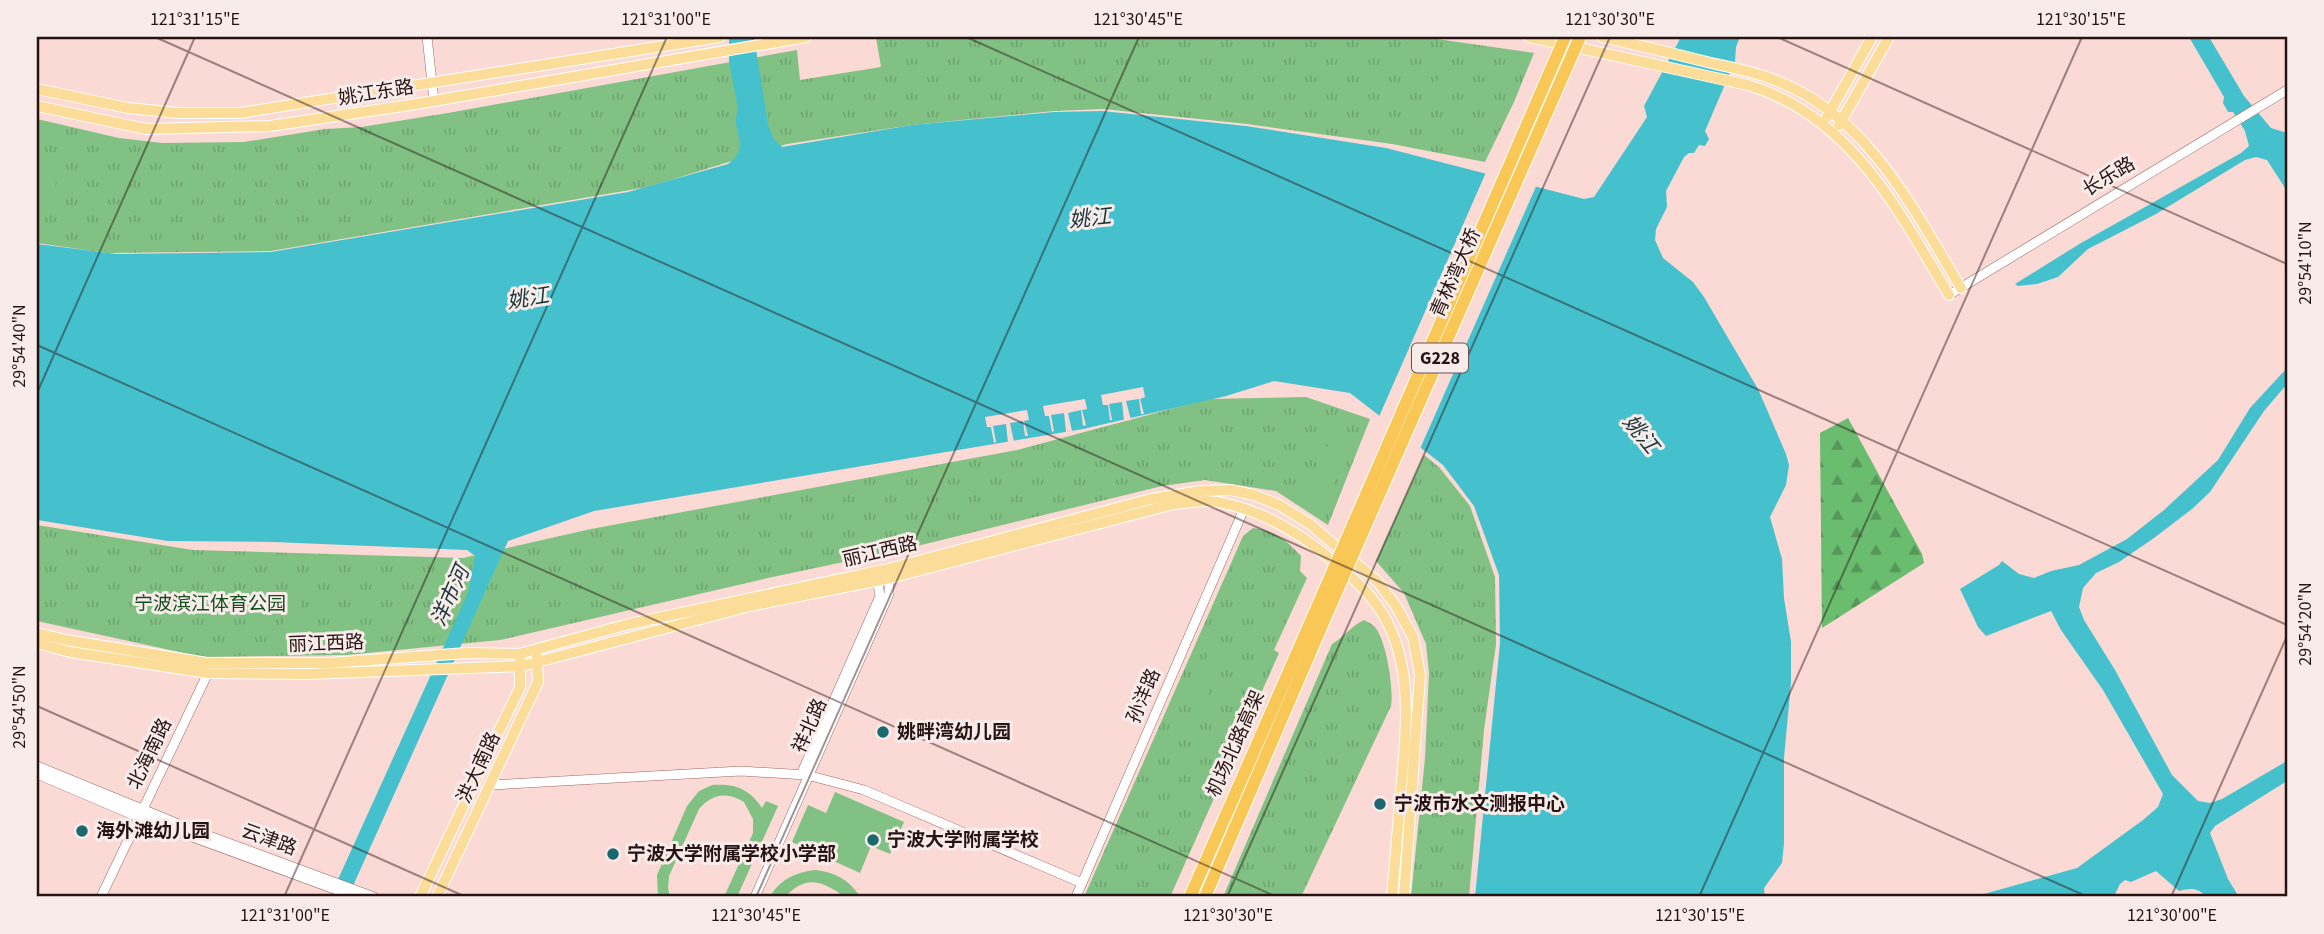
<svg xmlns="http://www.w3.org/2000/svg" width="2324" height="934" font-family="'Source Sans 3','Noto Sans SC',sans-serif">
	<defs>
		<pattern id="grass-tufts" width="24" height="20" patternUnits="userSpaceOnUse" patternTransform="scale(1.75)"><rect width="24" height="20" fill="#81c284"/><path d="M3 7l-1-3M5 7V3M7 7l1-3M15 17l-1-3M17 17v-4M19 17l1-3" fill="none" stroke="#6fa671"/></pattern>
		<pattern id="forest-firs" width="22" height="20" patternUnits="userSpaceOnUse" patternTransform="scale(1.75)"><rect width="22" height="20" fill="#6abc6f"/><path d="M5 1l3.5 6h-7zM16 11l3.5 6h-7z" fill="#57985a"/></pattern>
	</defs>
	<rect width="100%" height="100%" fill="#fbd9d5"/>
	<!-- grass -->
	<path fill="url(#grass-tufts)" d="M876,37H1423L1534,53L1514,102L1485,162L1392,144L1247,124L1103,109L1054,111L912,125L787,144L648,187L271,251L107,253L37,243V119L119,138L162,143L244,142L325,129L361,127L448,113L797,50L800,80L881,67Z
		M1306,397L1370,419L1328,525L1276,491L1205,480L1162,486L905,549L768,578L500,640L347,655L202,657L37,621V525L193,550L463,558L591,529L1017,450L1208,399Z
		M1424,455L1439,467L1470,506L1495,577L1496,644L1484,730L1469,897H1411L1425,758L1429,673L1426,644L1404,593L1376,561Z
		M1253,528C1274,530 1287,541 1301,556L1300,571L1307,578L1274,650L1279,653L1170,897H1084L1243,536Z
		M1364,620C1367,622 1371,623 1374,626C1386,638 1394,689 1391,706L1301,897H1223L1332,644C1344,637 1351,626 1364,620Z"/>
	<!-- forest -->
	<path fill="url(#forest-firs)" d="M1848,418L1922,554L1924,563L1822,628L1820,433Z"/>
	<!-- pitch -->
	<path fill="#81c284" d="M1450,68L1464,83L1441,104L1427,90Z
		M37,157L59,160L54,195L37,193Z
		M1332,436L1350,444L1321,510L1303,502Z
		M673,574L678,592L640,602L635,583Z
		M284,601H302V636H284Z
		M1214,641L1229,648L1202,707L1188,700Z
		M712,785C735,783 750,789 762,808L766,801L778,806L737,897H724L753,833V819L744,802C728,791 711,794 699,809L669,876L668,888L670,897H658L657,875L687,806L699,791Z
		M835,792L904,822L890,854L871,846L860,873L792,842L808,805L826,813Z
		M815,870C835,872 850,880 860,897C855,897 848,898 844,896C822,881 806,874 785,897H770C779,880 796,872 815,870Z"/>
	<!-- water -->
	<path fill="#45c1ce" d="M729,37H754L768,124L773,138L782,147L912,125L1054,112L1102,111L1246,126L1386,148L1584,199L1594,197L1647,117L1644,106L1681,37H1740L1736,47L1735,61L1705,131L1709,139L1705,146L1699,145L1694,153H1689L1684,157L1666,191L1667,207L1656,229L1655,240L1663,258L1693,282L1704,297L1758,389L1786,454L1789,465L1786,485L1770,517L1782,559L1784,598L1791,642V683L1784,758V843L1782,863L1764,888L1765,897H1475L1500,643L1499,575L1474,506L1443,465L1350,393L1274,381L1226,396L1083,429L594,511L508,541L348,897H330L468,593L475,556L467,550L273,542L168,541L37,520V244L117,254L271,252L628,192L728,164C753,147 729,129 738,110L729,61Z
		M2189,37H2209L2244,96L2271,128L2287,133V191L2267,160L2256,157L2245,160L2156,214L2088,249L2058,277L2037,284L2018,286L2015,284L2081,243L2241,153L2249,146L2245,131L2233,112H2228L2223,103L2224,97Z
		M2287,368V384L2264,411L2210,492L2192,509L2154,538L2119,562L2096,573L2083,588L2079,607L2084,620L2115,670L2172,775L2198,801L2210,803L2222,799L2287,761V781L2215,826L2210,833L2228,879L2239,897H2206C2198,887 2190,888 2179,891L2156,871L2131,882L2125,880L2120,884L2115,894L2104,897H1973L2077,868L2143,820L2158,807L2163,794L2103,690L2061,630L2051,611L1986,636L1978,627L1960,589L1999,565L2002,561L2019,574L2034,578L2051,571L2079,565L2127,539L2164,510L2218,460L2250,408Z"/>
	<!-- pier -->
	<path fill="#fbd9d5" d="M1487,170L1538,182L1419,451L1378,419Z
		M1143,387L1145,397L1140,399L1144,414H1141L1139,399L1126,401L1131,420L1124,421L1122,402L1109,404L1112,420H1110L1108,405H1103L1101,395Z
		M1085,399L1087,409L1082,410L1086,425L1083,426L1081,410L1068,413L1072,431L1066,432L1064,413L1051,415L1054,431L1052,432L1049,416H1045L1043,406Z
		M1027,410L1029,420L1024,421L1028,436H1025L1023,421L1010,423L1014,442L1008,443L1006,424L993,426L996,442L994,443L991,427H987L985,417Z"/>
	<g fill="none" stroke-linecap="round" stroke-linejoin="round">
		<!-- minor casing -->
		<g stroke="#9b6965" stroke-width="10">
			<path id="minor" d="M427,37L434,101
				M1949,295L2287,90
				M37,766L193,830L374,897
				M803,770L880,596L877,577
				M37,774L138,817L356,897
				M491,785L741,771L807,775L864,790L1082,883
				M101,897L208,673V668
				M755,897L889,594V574
				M1076,897L1244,509"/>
		</g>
		<!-- major casing -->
		<g stroke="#fff" stroke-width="12">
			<path id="major" d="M1529,37L1748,85C1851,116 1898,210 1949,295
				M1602,37C1638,45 1675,54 1711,63C1733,68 1756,72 1777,81C1868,116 1914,210 1961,288
				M37,89L128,108L178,113H240L720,37
				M37,106L146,129L270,126L410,105L806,37
				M1827,117L1872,37
				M1839,125L1889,37
				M37,633L66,640L207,663H328L467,653L519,654L629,624L888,569L1151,499L1200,491L1231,490L1254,495L1279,505L1310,524L1378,582L1396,606L1413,637L1420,675L1404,897
				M37,643L70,652L208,673L307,674L522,666L750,606L890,578L1174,504C1185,503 1196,501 1206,501C1245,503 1288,526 1318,549C1338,565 1361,583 1376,604C1416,658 1406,729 1401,791C1398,826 1395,862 1392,897
				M420,897L520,687V660
				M437,897L538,682L537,657"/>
		</g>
		<!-- highway casing -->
		<g stroke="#fff" stroke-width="14">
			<path id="highway" d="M1190,897L1318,605
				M1205,897L1329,609"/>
		</g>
		<!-- minor -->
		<use href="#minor" stroke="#fff" stroke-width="9"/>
		<!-- major -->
		<use href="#major" stroke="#fbdd99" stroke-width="10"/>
		<!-- highway -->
		<use href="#highway" stroke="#f8c755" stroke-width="12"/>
		<!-- highway-bridge casing -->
		<g stroke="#fff" stroke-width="14" stroke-linecap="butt">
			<path id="highway-bridge" d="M1318,605L1565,37
				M1329,609L1580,37"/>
		</g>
		<!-- highway-bridge -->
		<use href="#highway-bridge" stroke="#f8c755" stroke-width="12"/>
	</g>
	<!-- ticks -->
	<path fill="none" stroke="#271412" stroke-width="2" stroke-opacity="0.45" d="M155,37L2088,897M966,37L2287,625M1777,37L2287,264M37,345L1277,897M37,393L195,37M37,706L466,897M284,897L667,37M756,897L1139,37M1227,897L1610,37M1699,897L2082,37M2171,897L2287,636"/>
	<!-- markers -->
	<g fill="#1c6870" stroke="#f8eceb" stroke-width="2.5">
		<circle cx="883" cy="732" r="7"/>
		<circle cx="1380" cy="804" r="7"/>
		<circle cx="82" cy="831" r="7"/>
		<circle cx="873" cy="840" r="7"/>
		<circle cx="613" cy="854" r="7"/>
	</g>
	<g text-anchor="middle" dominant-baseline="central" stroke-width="6" stroke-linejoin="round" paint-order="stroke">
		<!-- shield labels -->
		<rect fill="#f8eceb" stroke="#665553" stroke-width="2" x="1412" y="343.5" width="56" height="29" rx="5"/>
		<g font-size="18" font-weight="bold" fill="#271412">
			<text x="1440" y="358">G228</text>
		</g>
		<!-- street labels -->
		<g font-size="19" fill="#271412" stroke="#f8eceb">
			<text transform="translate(376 93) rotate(-9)">姚江东路</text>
			<text transform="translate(2109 177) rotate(-31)">长乐路</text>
			<text transform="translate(1456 273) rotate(-66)">青林湾大桥</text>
			<text transform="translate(880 552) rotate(-13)">丽江西路</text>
			<text transform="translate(326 644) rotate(-2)">丽江西路</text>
			<text transform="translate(1144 696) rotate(-67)">孙洋路</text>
			<text transform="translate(810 726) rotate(-66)">祥北路</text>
			<text transform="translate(1236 744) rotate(-66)">机场北路高架</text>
			<text transform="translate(150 754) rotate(-64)">北海南路</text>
			<text transform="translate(479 768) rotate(-65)">洪大南路</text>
			<text transform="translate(269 840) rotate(20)">云津路</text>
		</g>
		<!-- park labels -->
		<g font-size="19" fill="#144e1c" stroke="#f8eceb">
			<text x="210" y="604">宁波滨江体育公园</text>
		</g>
		<!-- poi labels -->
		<g font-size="19" font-weight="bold" fill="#271412" stroke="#f8eceb" text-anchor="start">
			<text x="897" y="732">姚畔湾幼儿园</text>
			<text x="1394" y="804">宁波市水文测报中心</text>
			<text x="96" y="831">海外滩幼儿园</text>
			<text x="887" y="840">宁波大学附属学校</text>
			<text x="627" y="854">宁波大学附属学校小学部</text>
		</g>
		<!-- water labels -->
		<g font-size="21" font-style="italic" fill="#1a3538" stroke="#f8eceb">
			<text transform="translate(1090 218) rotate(-6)">姚江</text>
			<text transform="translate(528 298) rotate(-9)">姚江</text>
			<text transform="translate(1641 434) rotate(51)">姚江</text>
			<text transform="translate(450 596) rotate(-66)">洋市河</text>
		</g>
	</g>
	<!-- border -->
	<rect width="2324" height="934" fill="none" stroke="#f8eceb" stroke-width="77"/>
	<rect x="38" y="38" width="2248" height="857" fill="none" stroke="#271412" stroke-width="2.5"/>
	<g font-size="18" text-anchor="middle" fill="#271412">
		<text x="195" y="25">121°31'15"E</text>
		<text x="666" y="25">121°31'00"E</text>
		<text x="1138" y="25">121°30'45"E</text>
		<text x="1610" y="25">121°30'30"E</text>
		<text x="2081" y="25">121°30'15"E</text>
		<text transform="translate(2305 263) rotate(-90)" y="6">29°54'10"N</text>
		<text transform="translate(19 346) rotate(-90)" y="6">29°54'40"N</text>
		<text transform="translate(2305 624) rotate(-90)" y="6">29°54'20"N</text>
		<text transform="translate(19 707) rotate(-90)" y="6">29°54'50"N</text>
		<text x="285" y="921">121°31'00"E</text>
		<text x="756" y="921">121°30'45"E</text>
		<text x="1228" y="921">121°30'30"E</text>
		<text x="1700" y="921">121°30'15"E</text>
		<text x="2172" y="921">121°30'00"E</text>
	</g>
</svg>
